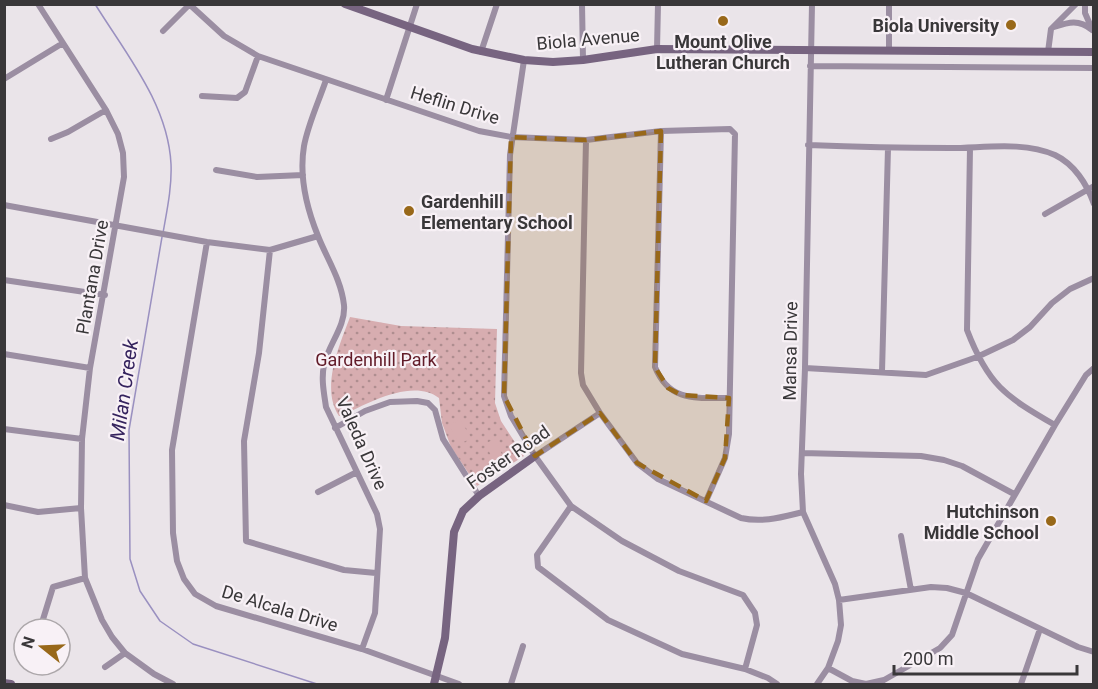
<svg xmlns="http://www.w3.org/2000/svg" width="1098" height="689" font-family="Roboto,sans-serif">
	<defs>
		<pattern id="park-dots" width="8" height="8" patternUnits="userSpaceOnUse" patternTransform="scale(1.5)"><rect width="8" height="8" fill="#d7adb0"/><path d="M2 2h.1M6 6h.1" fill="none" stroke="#af8e90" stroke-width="1.8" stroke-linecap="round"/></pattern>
	</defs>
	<rect width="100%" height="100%" fill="#eae4e9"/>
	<!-- park -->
	<path fill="url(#park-dots)" d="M350,317L401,326L497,329L495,403L501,421L524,456L477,486L451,447L442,423L439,398C413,378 367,403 342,416H339C320,388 340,344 350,317Z"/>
	<!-- pitch -->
	<path fill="#d7adb0" d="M460,419L471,438L460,444L449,426Z
		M494,439L504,458L495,463L485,444Z"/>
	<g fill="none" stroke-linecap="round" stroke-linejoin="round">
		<!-- stream -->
		<path stroke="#9a90c0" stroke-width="1.5" d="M95,4C126,54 168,104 171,164C172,187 167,210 163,233
			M162,237L129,430L130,559L140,591L160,621L193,644L317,684"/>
		<!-- street -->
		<path stroke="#9b8ea2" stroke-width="6" d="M38,4L106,110L118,134L123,153L124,177L90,368L82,439L81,508L85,578L102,620L112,637L125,653L154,674L173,684
			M189,4L224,36L258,56L479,131L511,137L586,140L661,131L730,129L735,134L729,434L725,458L706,501
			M582,4L583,60
			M812,4L805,368L801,474L803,512L835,584L839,600L841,625L838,641L828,668L817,684
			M1085,4V13L1092,29
			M1054,27C1069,22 1079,19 1092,30
			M163,31L189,5
			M657,49L658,4
			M889,50V4
			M481,52L497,4
			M1048,52L1051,29L1076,4
			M524,60L510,155L504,396L511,416L535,456L571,506L622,541L679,571L743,595L755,613L757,625L745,669
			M810,66L1094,68
			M4,79L63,43
			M326,80C319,101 308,124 304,146C299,176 307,209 318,236C327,259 341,279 344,305C346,326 328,345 324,365C321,379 324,393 326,407L377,514L380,529L375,613L362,649
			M202,96L237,98L245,92L258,56
			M386,100L417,4
			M661,131L655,367C669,402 696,398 729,398
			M51,139L68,132L106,110
			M586,140L581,373L583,385L600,413L637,463L658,479L741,518C763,523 782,517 803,512
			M808,145C856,147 903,148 950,148C984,148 1023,141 1055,155C1074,164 1087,184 1094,204
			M970,148L967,330C988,385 1005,396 1055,425
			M216,170L257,177L303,175
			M4,205L207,242L270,250L318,236
			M1045,214L1094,186
			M207,242L172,450L173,533L177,561L184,579L195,594L216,606L362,649L459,684
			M270,250L259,353L244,441L246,541L344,570L376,573
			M4,280L105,295
			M4,354L90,368
			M805,368L926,375L977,357L1013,340L1030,327L1052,303L1070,289L1094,278
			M882,372L888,148
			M335,428L365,411L390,402L417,401L428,403L435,410L443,439L479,496
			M4,429L82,439
			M802,453L921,456L944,460L962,466L1014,494
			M535,456L600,413
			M318,492L357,472
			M4,505L38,512L81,508
			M571,506L537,555L538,567L608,620L682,654L745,669L768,678L777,684
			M901,536L911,590
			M839,600L931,587L947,588L966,593L1078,647L1094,652
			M40,629L53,587L85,578
			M105,667L125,653
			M828,668L852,681L866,684L884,680L940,648L952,635L978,559L1055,425L1086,375L1094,368
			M511,684L523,646
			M1021,684L1040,629"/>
		<!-- secondary -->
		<path stroke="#776480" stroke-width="8" d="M345,4L472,49L524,60L553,62L583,60L657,49L1094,52
			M4,683L11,684
			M434,684L445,638L454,532L463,511L479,496L535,456"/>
	</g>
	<!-- marked area -->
	<path fill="#986819" fill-opacity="0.2" stroke="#986819" stroke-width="4.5" stroke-dasharray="12 8" stroke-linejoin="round" d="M661,131L655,367L668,388L681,395L729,398L725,458L706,501L637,463L600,413L535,456L504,396L511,137L586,140Z"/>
	<!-- markers -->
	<g fill="#986819" stroke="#f8f1f6" stroke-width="2">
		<circle cx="723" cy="21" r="6"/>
		<circle cx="1011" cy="25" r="6"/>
		<circle cx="409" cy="211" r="6"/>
		<circle cx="1051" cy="521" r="6"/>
	</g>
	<g text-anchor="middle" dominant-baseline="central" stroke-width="4.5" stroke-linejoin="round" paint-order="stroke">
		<!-- poi labels -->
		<g font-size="18" font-weight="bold" fill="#393739" stroke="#f8f1f6" text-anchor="end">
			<text x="999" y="25">Biola University</text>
			<text x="723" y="41" text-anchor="middle">Mount Olive<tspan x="723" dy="21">Lutheran Church</tspan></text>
			<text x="421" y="201" text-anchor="start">Gardenhill<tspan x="421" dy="21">Elementary School</tspan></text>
			<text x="1039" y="511">Hutchinson<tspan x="1039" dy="21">Middle School</tspan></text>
		</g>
		<!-- street labels -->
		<g font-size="18" fill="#393739" stroke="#f8f1f6">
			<text transform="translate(588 39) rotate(-5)">Biola Avenue</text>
			<text transform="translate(455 105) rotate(17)">Heflin Drive</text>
			<text transform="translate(92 277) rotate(-80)">Plantana Drive</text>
			<text transform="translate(790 351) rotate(-89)">Mansa Drive</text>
			<text transform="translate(362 443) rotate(66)">Valeda Drive</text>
			<text transform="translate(508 457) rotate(-35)">Foster Road</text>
			<text transform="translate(280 608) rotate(17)">De Alcala Drive</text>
		</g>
		<!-- park labels -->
		<g font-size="18" fill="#611b28" stroke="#f8f1f6">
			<text x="376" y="359">Gardenhill Park</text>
		</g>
		<!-- water labels -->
		<g font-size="20" font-style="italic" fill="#35235e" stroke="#f8f1f6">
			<text transform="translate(124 390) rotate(-82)">Milan Creek</text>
		</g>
	</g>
	<!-- border -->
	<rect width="1098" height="689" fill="none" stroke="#393739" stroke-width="12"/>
	<!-- north arrow -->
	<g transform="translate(42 647) rotate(288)"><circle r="28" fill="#f8f1f6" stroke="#aca7aa" stroke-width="1.5"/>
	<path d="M0-4.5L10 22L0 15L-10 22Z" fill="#986819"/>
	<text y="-9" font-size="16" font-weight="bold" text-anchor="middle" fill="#393739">N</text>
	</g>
	<!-- scale -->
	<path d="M894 665v9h183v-9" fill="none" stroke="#393739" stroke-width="3"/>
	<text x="903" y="665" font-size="18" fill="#393739" stroke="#f8f1f6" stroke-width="4.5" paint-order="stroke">200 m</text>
</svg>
